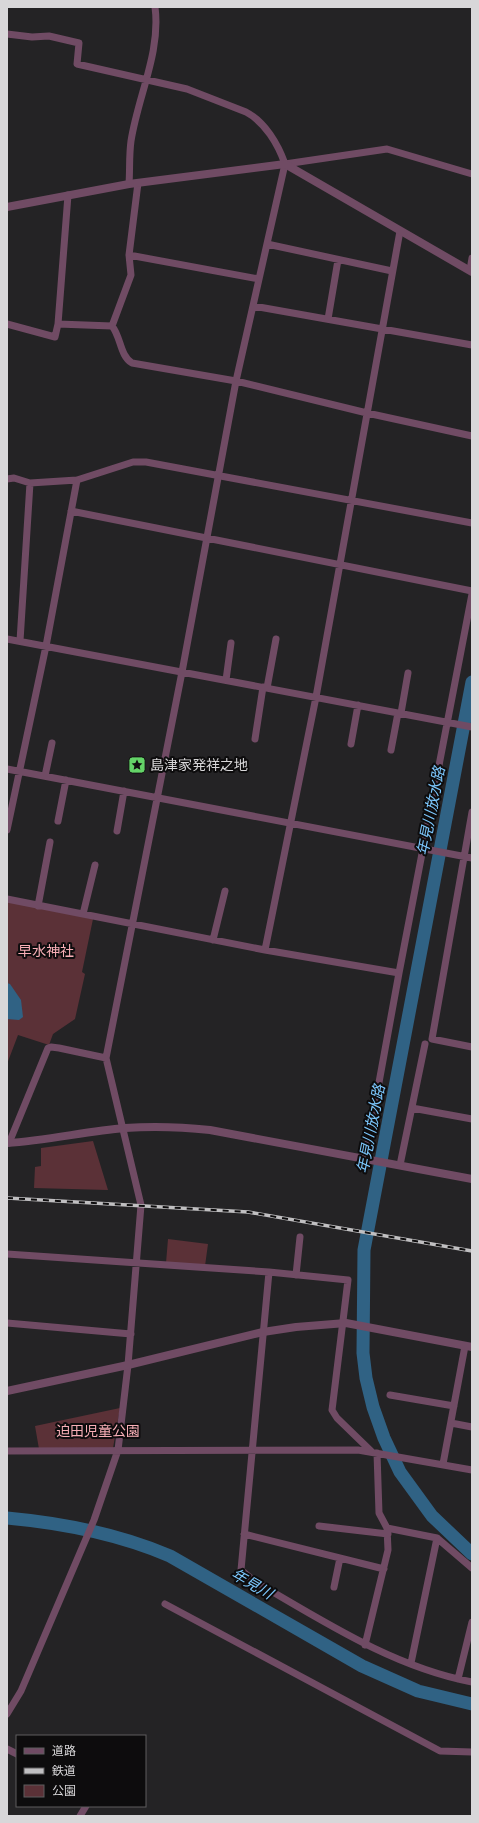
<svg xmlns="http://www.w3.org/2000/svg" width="479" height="1823" font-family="Karla,'Noto Sans JP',sans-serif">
	<rect width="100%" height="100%" fill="#242325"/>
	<!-- green -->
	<path fill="#5b3137" d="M7,901L93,919L82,972L85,974L75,1019L53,1034L49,1045L18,1035L7,1064Z
		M93,1141L108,1190L34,1188L35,1167L41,1166V1148Z
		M168,1239L208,1244L205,1266L166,1263Z
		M120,1408L113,1448L39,1449L35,1426Z"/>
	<!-- water -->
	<path fill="#306284" d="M7,983L10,984L21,1000L23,1017L19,1020L7,1019Z"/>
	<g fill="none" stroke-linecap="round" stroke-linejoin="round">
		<!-- river -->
		<path stroke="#306284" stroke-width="13" d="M472,682L364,1250L363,1353L366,1378L373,1407L384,1438L400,1472L432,1516L472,1554
			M7,1518C62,1523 119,1534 170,1556L362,1666L418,1691L472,1704"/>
		<!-- minor -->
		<path stroke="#704b64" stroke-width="7" d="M7,34L32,37L49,36L79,43L77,64L187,89L246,112C265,122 278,144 285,164L236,381L182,672L106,1058L141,1205L128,1365L118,1450L94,1520L21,1691L7,1714
			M285,164L387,149L472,174
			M129,184C130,170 129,155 131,141C138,96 161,52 155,7
			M267,244L392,271
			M129,255L138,183
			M470,270L472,258
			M253,306L472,345
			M328,319L338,260
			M7,324L55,337L58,324L68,195
			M58,324L112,326C121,337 120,356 132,363L236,381L367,413L472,436
			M112,326L131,275L129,255L259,279
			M7,479L14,478L30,483L77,480L133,462H146L472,523
			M71,511L472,591
			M7,639L472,727
			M20,641L30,483
			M226,680L231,643
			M267,688L276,639
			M401,713L408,673
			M255,739L263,687
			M351,744L358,705
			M391,750L398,713
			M7,769L472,858
			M45,776L52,743
			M472,812L432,1039L472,1047
			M58,821L66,780
			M7,830L46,646L77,480
			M117,831L124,791
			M7,899L265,950L399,973
			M38,906L50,842
			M83,914L95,865
			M213,940L225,891
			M265,950L316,697L400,231
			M412,1108L472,1119
			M9,1143L48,1048L51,1047L59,1048L106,1058
			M365,1159L399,973L472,594
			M400,1165L425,1044
			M7,1254L269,1272L348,1280L332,1410L337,1418L371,1451
			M269,1272L241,1570L254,1581C323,1621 393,1667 472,1682
			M296,1275L300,1237
			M7,1323L131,1334
			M390,1395L454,1406
			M451,1423L472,1427
			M7,1451L358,1450L472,1470
			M443,1464L465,1346
			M319,1526L388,1534
			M387,1528L437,1538L472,1568
			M244,1534L384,1569
			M334,1587L340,1558
			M165,1604L440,1751L472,1752
			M365,1645L388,1550L387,1528L379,1513L377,1453
			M411,1663L437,1538
			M458,1679L472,1622
			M7,1749L17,1754
			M80,1816L86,1806"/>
		<!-- tertiary -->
		<path stroke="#704b64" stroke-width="8" d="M7,207L129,184L285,164L472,272
			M7,1143C47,1141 86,1131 125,1128C154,1126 182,1127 210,1130L472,1179
			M7,1391L128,1365L263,1332L296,1327L346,1323L472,1347"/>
		<!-- rail casing -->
		<g stroke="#c0bfc1" stroke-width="3.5">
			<path id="rail" d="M7,1198L248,1212L472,1251"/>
		</g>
		<!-- rail -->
		<use href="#rail" stroke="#0d0c0d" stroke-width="2" stroke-dasharray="6" stroke-linecap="butt"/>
	</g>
	<!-- icons -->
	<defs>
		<g id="sight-square" transform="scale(0.9)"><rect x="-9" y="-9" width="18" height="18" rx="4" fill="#64d468" stroke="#0d0c0d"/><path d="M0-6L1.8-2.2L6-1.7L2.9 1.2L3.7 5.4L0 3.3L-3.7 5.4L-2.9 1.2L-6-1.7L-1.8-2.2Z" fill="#111"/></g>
	</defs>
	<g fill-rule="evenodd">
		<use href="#sight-square" x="137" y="765"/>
	</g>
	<g text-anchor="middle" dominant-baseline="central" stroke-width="4" stroke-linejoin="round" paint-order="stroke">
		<!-- poi labels -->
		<g font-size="14" fill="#d8d7d9" stroke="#0d0c0d" text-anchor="start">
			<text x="150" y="765">島津家発祥之地</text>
		</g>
		<!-- park labels -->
		<g font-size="14" fill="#f8afb7" stroke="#0d0c0d">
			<text x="46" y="951">早水神社</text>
			<text x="98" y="1431">迫田児童公園</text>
		</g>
		<!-- water labels -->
		<g font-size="15" font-style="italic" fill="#7cc7fd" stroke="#0d0c0d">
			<text transform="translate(431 811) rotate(-79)">年見川放水路</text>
			<text transform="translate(371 1129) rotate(-79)">年見川放水路</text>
			<text transform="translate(252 1584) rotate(30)">年見川</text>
		</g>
	</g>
	<!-- border -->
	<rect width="479" height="1823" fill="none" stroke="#d8d7d9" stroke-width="16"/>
	<!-- legend -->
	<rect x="16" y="1735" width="130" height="72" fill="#0d0c0d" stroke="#5e5d5f"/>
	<rect x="24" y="1748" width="20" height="6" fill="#704b64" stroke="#5e5d5f"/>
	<text x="52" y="1755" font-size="12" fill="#d8d7d9">道路</text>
	<rect x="24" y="1768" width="20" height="6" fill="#c0bfc1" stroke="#5e5d5f"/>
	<text x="52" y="1775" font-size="12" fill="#d8d7d9">鉄道</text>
	<rect x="24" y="1785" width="20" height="12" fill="#5b3137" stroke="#5e5d5f"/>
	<text x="52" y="1795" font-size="12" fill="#d8d7d9">公園</text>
</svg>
